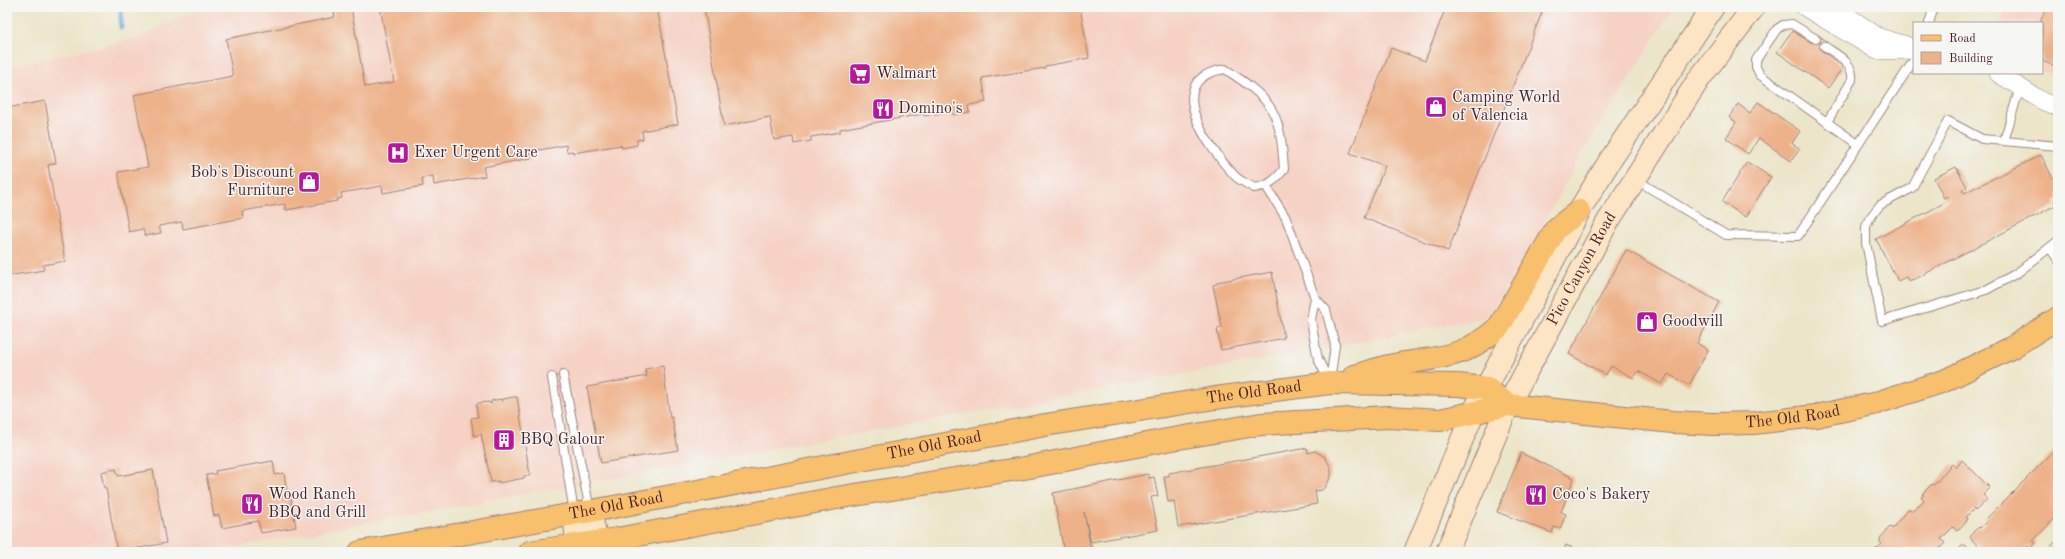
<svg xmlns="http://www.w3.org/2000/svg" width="2065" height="559" font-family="'Old Standard TT',serif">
	<rect width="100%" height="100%" fill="#f6f6f2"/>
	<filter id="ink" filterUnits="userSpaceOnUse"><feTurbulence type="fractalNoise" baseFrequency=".025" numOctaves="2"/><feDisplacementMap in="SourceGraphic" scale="8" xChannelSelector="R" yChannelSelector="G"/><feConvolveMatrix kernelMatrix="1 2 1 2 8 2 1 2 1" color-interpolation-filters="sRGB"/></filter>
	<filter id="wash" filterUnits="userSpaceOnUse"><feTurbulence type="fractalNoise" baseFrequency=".012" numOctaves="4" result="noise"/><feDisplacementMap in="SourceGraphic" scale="16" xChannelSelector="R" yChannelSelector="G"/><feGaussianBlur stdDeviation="0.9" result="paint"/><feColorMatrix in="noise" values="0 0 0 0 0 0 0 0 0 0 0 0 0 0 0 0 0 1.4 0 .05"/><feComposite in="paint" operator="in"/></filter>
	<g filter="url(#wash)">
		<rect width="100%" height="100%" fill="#ece5c9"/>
		<!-- built -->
		<path fill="#f6d2c5" d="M205,7H1674L1583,152L1527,253L1488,317L1299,353L207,552H7V67L135,39Z
			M2004,7H2058V79L2042,71V23H2001Z"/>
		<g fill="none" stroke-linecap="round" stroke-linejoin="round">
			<!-- stream -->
			<path stroke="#59a4d1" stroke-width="5" d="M121,7V27"/>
		</g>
		<g id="blocks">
			<!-- building -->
			<path fill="#eeb28a" d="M333,7H351L365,87L394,82L380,7H657L678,124L642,131L643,139L637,140V145L622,148L621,145L573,153V151L567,152L566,145L529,152L531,158L483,167L485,176L434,185L433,176L422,178L423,186L383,193L382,186L341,193L342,198L337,199V201L286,210L285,204L242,211L243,218L183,229L182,222L159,226L161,233L145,236L143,229L129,232L118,172L148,167L134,95L233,76L226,39L335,17Z
				M704,7H1080L1089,58L1045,66V68L982,78L986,102L969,105L970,112L953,115L952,111L924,116L923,114L840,129V132L811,137V141L794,144L793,137L774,140L770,117L724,126Z
				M1446,7H1544L1448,251L1364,218L1385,166L1350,153L1391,48L1425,61Z
				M2046,7H2058V67L2042,61V23H2040Z
				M1792,31L1812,43L1819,36L1827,41L1821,50L1843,67L1828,88L1777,52Z
				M45,101L56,163L48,165L65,261L43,265L44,270L7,276V108Z
				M1758,102L1800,131L1792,143L1800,149L1791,161L1759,138L1748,154L1726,138L1736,122L1729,117L1738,104L1750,113Z
				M2041,155L2058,188V199L2054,201L2056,205L1917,278L1908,281L1906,277L1898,281L1876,239L1950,200L1948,196L1944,198L1934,178L1956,167L1967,187L1962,190L1964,193Z
				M1747,162L1771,177L1746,217L1722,202Z
				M1626,250L1719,302L1697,343L1708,350L1689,385L1668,374L1662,384L1638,371L1634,378L1611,366L1606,375L1569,354Z
				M1272,272L1284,338L1221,350L1217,329L1222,328L1213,285L1217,284V282Z
				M663,366L670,418L672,417L678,450L601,463L587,387L647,376L645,369Z
				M514,397H517L530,475L524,476V478L499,483V481L491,482L481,434L474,436L471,418L478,417L476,405L479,403L489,402L490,404L492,403L491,401L501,399L502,402L503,399Z
				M2058,447V515L2033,541L2036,543L2031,549L2028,546L2022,552H1985L1970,538L1974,531L1979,527L1980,528L1987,521L1986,519Z
				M1307,448L1308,453L1315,451L1325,457L1331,468V476L1326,486L1322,490L1315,491L1317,504L1178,527L1174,501L1168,502L1164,476H1169V473Z
				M1521,453L1574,478L1561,512L1566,514L1560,529L1554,527L1552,533L1497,512Z
				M1962,460L1990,488L1983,495L1988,499L1975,511L1974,509L1966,517L1968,519L1957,531L1953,527L1941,539L1945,543L1936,552H1877L1875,550L1882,544L1879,541L1881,540L1880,538L1890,527L1892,529L1907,510L1910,509L1913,511L1924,500L1921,497L1924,495L1922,494L1932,484L1934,485L1950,466L1952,464L1956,468Z
				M273,461L275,475L284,473L287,493H290L296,527L261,533L258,521L222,528L219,515L214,516L206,475L216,474L215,471Z
				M116,469L118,476L153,470L166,543L117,552L106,488H104L101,472Z
				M1148,474L1149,478L1154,477L1158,496L1151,497L1158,530L1091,542L1084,512L1091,549L1064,552L1053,493Z
				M2058,539V552H2045Z
				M1964,544L1971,552H1956Z
				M1566,545L1583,552H1563Z
				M828,548V552H809L808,551Z"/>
		</g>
	</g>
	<g filter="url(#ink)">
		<use href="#blocks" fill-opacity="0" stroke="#9b827a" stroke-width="1"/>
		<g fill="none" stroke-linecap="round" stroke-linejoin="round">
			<!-- lane casing -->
			<g stroke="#9b827a" stroke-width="10">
				<path id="lane" d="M1929,23L1934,7
					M1816,39L1792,24L1783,25L1777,29L1756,60V67L1760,75L1858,144
					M1824,46C1837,55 1854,62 1852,80L1827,122
					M1225,69C1274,101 1280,111 1284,169C1275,181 1268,186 1254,188C1248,184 1240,181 1235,176C1210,150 1158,79 1225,69Z
					M2004,141L2020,87
					M2058,146L1982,139L1948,121L1912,188L1880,205L1869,219L1866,227V243L1882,321L1986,290L2017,273L2058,241
					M1635,179L1726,235L1798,236L1914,60
					M1266,186L1286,218L1315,298L1311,320L1316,349L1318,359L1329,381
					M2050,248L2058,260
					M1315,298L1326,310L1335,345L1330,382
					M563,375L590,510
					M552,377L574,512"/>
			</g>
			<!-- street casing -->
			<g stroke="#9b827a" stroke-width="18">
				<path id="street" d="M1804,7L1877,51L1914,50
					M1835,7L1879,37L1906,45
					M1997,73L2044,102L2058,107"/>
			</g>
			<!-- secondary casing -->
			<g stroke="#9b827a" stroke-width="24">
				<g id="secondary">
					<path d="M590,511L599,552"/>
					<path d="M574,513L578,552"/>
					<path d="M1415,552L1473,413L1579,211L1609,162L1713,7"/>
					<path id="s1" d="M1447,552L1508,405L1607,223L1699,79L1754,7"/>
				</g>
			</g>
			<!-- primary casing -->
			<g stroke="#9b827a" stroke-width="24">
				<g id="primary">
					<path d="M1354,376C1365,373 1377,369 1389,366C1436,356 1460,362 1499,327L1556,229L1579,211"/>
					<path id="s2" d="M360,552L608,508L1045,425L1215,398L1330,383L1458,385L1486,388L1508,405"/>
					<path id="s3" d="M530,552L617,539L842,497L1030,467L1167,440L1261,424L1388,417L1440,420L1508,405L1673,422L1713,424L1754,423L1816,416L1873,404L1944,381L2011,348L2058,318"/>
				</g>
			</g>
			<!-- lane -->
			<use href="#lane" stroke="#fff" stroke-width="8"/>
			<!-- street -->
			<use href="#street" stroke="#fff" stroke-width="17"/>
			<!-- secondary -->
			<use href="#secondary" stroke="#fce5c4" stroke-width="22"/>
			<!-- primary -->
			<use href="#primary" stroke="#f8bf6c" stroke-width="22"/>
		</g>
	</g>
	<!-- icons -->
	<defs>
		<g id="supermarket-square" transform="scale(1.15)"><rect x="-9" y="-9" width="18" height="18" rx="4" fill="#b5179e" stroke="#f6f6f2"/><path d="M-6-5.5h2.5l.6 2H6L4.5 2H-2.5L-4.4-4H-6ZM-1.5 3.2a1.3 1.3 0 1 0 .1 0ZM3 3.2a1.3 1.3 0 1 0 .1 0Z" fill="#fff"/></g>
		<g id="shop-square" transform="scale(1.15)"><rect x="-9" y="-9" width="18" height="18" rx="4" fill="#b5179e" stroke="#f6f6f2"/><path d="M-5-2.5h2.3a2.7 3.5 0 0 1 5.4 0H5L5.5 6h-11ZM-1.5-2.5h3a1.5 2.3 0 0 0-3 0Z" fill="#fff"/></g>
		<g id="restaurant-square" transform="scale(1.15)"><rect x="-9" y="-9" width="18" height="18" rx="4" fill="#b5179e" stroke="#f6f6f2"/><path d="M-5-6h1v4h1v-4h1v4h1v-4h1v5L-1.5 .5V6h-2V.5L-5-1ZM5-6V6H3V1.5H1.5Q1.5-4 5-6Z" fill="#fff"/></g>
		<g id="hospital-square" transform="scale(1.15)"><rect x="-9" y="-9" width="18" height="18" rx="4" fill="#b5179e" stroke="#f6f6f2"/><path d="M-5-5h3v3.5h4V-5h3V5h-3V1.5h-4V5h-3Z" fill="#fff"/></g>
		<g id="building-square" transform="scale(1.15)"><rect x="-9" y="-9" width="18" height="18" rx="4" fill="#b5179e" stroke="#f6f6f2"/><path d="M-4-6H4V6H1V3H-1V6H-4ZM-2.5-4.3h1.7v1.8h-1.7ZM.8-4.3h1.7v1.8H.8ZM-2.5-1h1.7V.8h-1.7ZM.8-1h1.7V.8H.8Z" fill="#fff"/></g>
	</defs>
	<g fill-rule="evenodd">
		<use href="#supermarket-square" x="860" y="74"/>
		<use href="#shop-square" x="1436" y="107"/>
		<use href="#restaurant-square" x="883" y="109"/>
		<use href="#hospital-square" x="398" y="153"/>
		<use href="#shop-square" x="309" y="182"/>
		<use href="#shop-square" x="1647" y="322"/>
		<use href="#building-square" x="504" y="440"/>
		<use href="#restaurant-square" x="1536" y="495"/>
		<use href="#restaurant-square" x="252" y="504"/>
	</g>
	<g text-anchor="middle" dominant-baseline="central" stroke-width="3" stroke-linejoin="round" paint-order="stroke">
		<!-- poi labels -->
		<g font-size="16" fill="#4a1f2b" stroke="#f6f6f2" text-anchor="start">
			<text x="876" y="74">Walmart</text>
			<text x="1452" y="98">Camping World<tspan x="1452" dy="18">of Valencia</tspan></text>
			<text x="898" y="109">Domino's</text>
			<text x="414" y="153">Exer Urgent Care</text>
			<text x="294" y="173" text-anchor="end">Bob's Discount<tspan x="294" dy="18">Furniture</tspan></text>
			<text x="1662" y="322">Goodwill</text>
			<text x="520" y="440">BBQ Galour</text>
			<text x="268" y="495">Wood Ranch<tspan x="268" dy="18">BBQ and Grill</tspan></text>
			<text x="1552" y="495">Coco's Bakery</text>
		</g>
		<!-- street labels -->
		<g font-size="16" fill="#4a1f2b" stroke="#f6f6f2">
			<text stroke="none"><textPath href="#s1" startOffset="314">Pico Canyon Road</textPath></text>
			<text stroke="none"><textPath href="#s2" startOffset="908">The Old Road</textPath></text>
			<text stroke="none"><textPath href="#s3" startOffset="1277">The Old Road</textPath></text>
			<text stroke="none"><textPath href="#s2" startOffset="584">The Old Road</textPath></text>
			<text stroke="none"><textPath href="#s2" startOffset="260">The Old Road</textPath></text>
		</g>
	</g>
	<!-- margin -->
	<rect width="2065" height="559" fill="none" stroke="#f6f6f2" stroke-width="24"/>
	<!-- legend -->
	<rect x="1913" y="22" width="130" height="52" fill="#f6f6f2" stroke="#b1a0a2"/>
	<rect x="1921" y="35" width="20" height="6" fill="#f8bf6c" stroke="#b1a0a2"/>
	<text x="1949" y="42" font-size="12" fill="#4a1f2b">Road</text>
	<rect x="1921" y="52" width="20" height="12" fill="#eeb28a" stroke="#b1a0a2"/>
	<text x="1949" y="62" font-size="12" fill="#4a1f2b">Building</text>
</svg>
